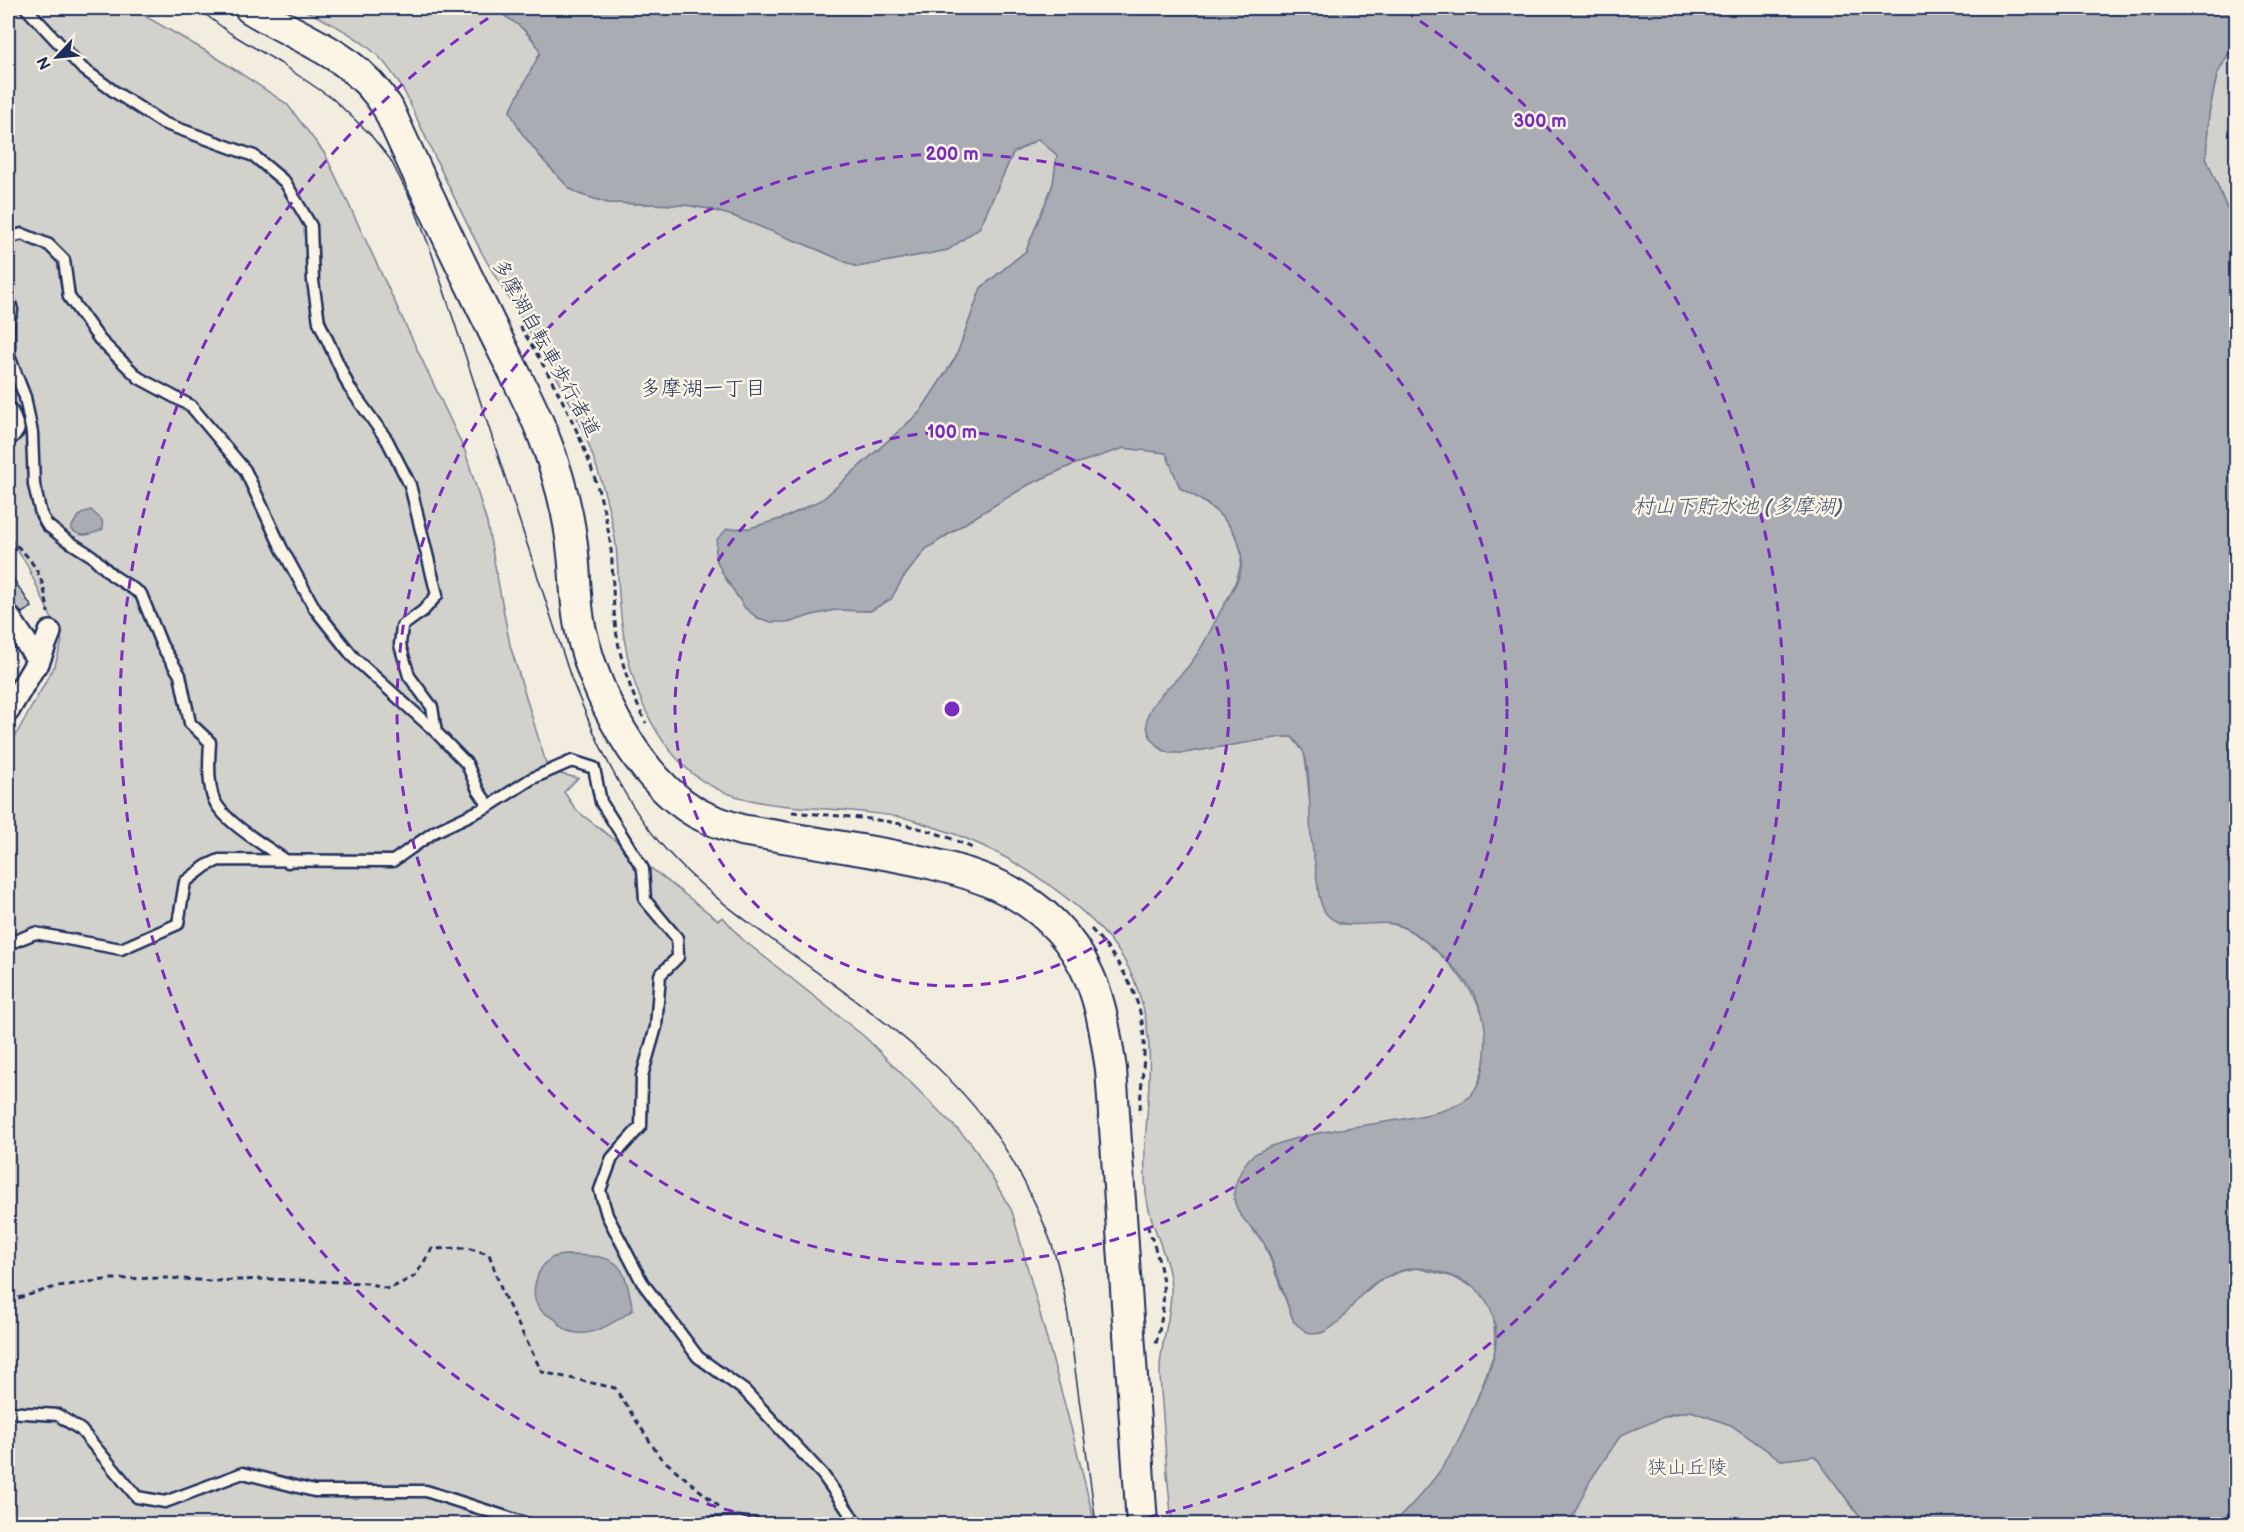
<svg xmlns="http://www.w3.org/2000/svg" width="2244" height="1532" font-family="'Balsamiq Sans','Klee One',sans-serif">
	<rect width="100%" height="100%" fill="#f3ede0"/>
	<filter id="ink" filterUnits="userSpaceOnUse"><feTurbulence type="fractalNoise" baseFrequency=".0167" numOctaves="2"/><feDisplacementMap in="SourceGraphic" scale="12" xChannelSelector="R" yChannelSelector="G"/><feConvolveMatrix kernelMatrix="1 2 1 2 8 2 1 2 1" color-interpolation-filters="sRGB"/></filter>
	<g filter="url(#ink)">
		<!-- green -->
		<path fill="#d3d1cc" stroke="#778095" stroke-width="1.5" d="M8,8H135L143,15L211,54L287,104L325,154L465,451L487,523L510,645L546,763L552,772L578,778L564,792L576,810L718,920L723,917L742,939L865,1037L972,1144L1012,1211L1072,1431L1095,1524H8V749L55,665L62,641L26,563L8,537V446L20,433L17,410L8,392Z
			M300,8H493L520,26L538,46L540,53L510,111L521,132L544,161L569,188L579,194L608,203L685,205L709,209L733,216L814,248L857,267L948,250L980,227L1013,153L1038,139L1057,155L1053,184L1026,251L981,288L956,357L920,412L823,499L784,518L750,528L727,529L715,557L724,576L745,608L758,618L790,622L812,615L835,610L870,611L891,599L903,578L926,549L970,520L1028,485L1072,465L1124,448L1167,453L1180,488C1206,501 1235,521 1241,552C1246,575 1204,647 1188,667C1179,679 1167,689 1156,700L1160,748L1170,752L1184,753L1281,737H1292L1304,752L1306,765L1320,899L1340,924C1357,924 1383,920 1399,926C1432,938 1476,989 1485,1022C1488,1034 1486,1051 1484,1063C1482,1075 1479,1087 1470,1096C1442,1122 1375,1123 1338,1130C1320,1133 1302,1138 1284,1142L1253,1231L1264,1243L1294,1322L1363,1294L1378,1281L1399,1272L1416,1268L1450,1276L1477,1289L1490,1307L1494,1319L1495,1351L1469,1420L1449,1461L1432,1484L1393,1524H1172C1168,1488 1165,1452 1163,1416C1162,1401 1160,1385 1160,1370C1160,1343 1172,1317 1171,1289C1170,1256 1149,1226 1146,1193C1141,1144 1152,1095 1149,1047C1147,1012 1136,973 1114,945C1080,901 1018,860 967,839C951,832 933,827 916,821C901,816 886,815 871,813C807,804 730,814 682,764C641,722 625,663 620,606C617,582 619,557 614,533C603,476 583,423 554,372C532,333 505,295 483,255C455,202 430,146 404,91C396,78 387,64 376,54C355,34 326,21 300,8Z
			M2236,45V231L2206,157L2209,113L2217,75L2227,56Z
			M1691,1411L1731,1425L1781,1460L1815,1456L1865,1524H1569C1577,1503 1603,1450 1621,1436C1635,1423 1672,1414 1691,1411Z"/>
		<!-- water -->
		<path fill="#a9acb3" stroke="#707a91" stroke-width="1.5" d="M493,8H2236V45L2227,56L2217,75L2209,113L2206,157L2236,231V1524H1865L1815,1456L1781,1460L1731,1425L1691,1411L1671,1414L1621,1435L1590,1481L1569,1524H1393C1428,1489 1453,1460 1471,1413C1481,1389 1497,1361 1496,1335C1495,1319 1490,1301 1477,1290C1466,1279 1433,1269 1417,1268C1405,1268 1389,1275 1378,1281C1357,1293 1347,1320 1326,1331C1312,1338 1304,1331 1294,1322C1284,1297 1277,1269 1265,1245C1256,1228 1232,1216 1234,1192C1235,1182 1244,1162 1252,1156C1288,1132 1367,1126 1410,1118C1431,1114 1452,1111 1469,1097C1480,1086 1484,1070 1485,1055C1487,1033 1485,1014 1474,994C1462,973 1421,932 1398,925C1375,918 1341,935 1325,912C1318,901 1318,885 1316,872C1315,860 1312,849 1311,837C1309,817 1311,766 1303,751C1300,746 1296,741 1292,737H1281L1184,753C1179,753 1174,753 1170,753C1152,748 1141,726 1150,710C1158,694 1175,682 1186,669C1200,653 1209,633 1219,614C1226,601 1238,584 1241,569C1247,530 1211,503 1180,488L1166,453L1124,448L1072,465L1028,485L970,520L926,549L903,578L891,599L870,611L835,610L812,615L791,622H771L758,618L745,608L724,576L715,557L717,539L727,529L750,528L784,518L823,499L920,412L956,357L981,288L1026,251L1053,184L1057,155L1038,139L1013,153L980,227L948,250L857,267L814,248L733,216L709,209L685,205L608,203L579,194L569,188L544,161L521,132L510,111L540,53C534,31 509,20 493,8Z
			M91,510L102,520L103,529C90,535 82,539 71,529C75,519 80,513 91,510Z
			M568,1255C619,1256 623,1259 633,1310C616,1321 590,1340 569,1331C563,1329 559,1323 555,1319C549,1316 544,1314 540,1309C528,1295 537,1268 550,1259C555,1255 562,1255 568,1255Z"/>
		<!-- building -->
		<path fill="#bebec0" stroke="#1b2f5e" stroke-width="1.5" d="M8,571L32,607L22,613L14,605L8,602Z"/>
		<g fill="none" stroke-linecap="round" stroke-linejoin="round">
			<!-- lane casing -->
			<g stroke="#1b2f5e" stroke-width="15">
				<path id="lane" d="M26,8L82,68L115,92L163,123L254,156L285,182L311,226L313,281L319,322L349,387L387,440L410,485L437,595L423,611L402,626L400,645L409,676L432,707L436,732
					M8,238L22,234L49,245L64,260L69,297L100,340L139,378L191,406L245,470L282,549L315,609L354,658L436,732L467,764L478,790L489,806
					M8,296L12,310L9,321V356L25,397L32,433L34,485L41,514L47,525L65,539L92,556L112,575L141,594L162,646L180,675L190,723L210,742C209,759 208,777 212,794C218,820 267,846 288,862
					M8,944L35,933L121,949L178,924L185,882L206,866L219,860L393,861L434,832L489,806L531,779L572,761L594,768L601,802L643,869L645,900L677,938L678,957L660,975L656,1027L642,1076L641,1126L612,1158L600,1190L607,1215L642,1282L698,1357L745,1391L823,1475L857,1524
					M8,1412L58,1415L81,1430L137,1497L165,1502L243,1473L314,1491H426L528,1524
					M683,1524L738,1522L754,1524"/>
			</g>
			<!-- street casing -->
			<g stroke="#1b2f5e" stroke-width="26">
				<path id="street" d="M8,415L13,429L8,434
					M8,616L38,660L8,711
					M38,663L50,632"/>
			</g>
			<!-- secondary casing -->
			<g stroke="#1b2f5e" stroke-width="34">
				<path id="secondary" d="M250,8C302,41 353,52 388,108C421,183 457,256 493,330C509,363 528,397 542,432C558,472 569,511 573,554C576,580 575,606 581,631C596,695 637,777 695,812C709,820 725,825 741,830C783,837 825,844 867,851C957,867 1048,883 1089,976C1102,1005 1106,1038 1111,1069L1142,1524"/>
			</g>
			<!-- path -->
			<path stroke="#1b2f5e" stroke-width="3" stroke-dasharray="6 4.5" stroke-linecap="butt" d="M520,326C561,393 595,457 609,535C614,564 612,594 615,622C619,657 630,691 646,723
				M8,539C35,558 45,581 48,613
				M792,812C857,818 912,818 972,848
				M1091,929C1120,960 1142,996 1144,1040C1145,1065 1140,1089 1140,1114
				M1147,1225C1165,1273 1169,1297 1155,1347
				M8,1301L59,1286L112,1279L169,1278L212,1281L266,1279L367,1283L389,1289L415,1276L432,1249L467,1248L489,1254L503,1294L542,1372L615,1388L660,1457L722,1509"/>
			<!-- lane -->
			<use href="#lane" stroke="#fcf5e5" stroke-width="10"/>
			<!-- street -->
			<use href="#street" stroke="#fcf5e5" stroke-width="21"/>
			<!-- secondary -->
			<use href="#secondary" stroke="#fcf5e5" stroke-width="30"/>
			<!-- tram -->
			<path stroke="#1b2f5e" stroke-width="1.5" d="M197,8L230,33L280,63L333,99L369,133L390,159L413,204L431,251L571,678C596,740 622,801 667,851C698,885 734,912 771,939C859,1004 956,1063 1012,1160C1028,1187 1042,1216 1052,1245C1065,1285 1070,1328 1075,1369C1082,1421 1089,1473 1096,1524"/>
		</g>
	</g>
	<!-- distance rings -->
	<g fill="none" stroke="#7b2cbf" stroke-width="3" stroke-dasharray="10 8">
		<circle cx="952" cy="709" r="277"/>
		<circle cx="952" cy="709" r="555"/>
		<path d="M786 1524A832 832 0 0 1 499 11M1405 11A832 832 0 0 1 1118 1524"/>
	</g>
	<g text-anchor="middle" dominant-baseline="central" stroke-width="5" stroke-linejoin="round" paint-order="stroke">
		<!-- street labels -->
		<g font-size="20" fill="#1b2f5e" stroke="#fcf5e5">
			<text transform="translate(546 348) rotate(61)">多摩湖自転車歩行者道</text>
		</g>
		<!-- park labels -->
		<g font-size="20" fill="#49587a" stroke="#fcf5e5">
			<text x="1687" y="1468">狭山丘陵</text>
		</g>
		<!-- neighbourhood labels -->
		<g font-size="21" fill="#1b2f5e" stroke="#fcf5e5">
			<text x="703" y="388">多摩湖一丁目</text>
		</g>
		<!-- water labels -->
		<g font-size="21" font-style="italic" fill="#465478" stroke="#fcf5e5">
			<text x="1738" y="506">村山下貯水池 (多摩湖)</text>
		</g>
	</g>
	<circle cx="952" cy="709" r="9" fill="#7b2cbf" stroke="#fcf5e5" stroke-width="3"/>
	<g font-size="18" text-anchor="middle" font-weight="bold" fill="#7b2cbf" stroke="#fcf5e5" stroke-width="5" stroke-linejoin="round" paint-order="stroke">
		<text x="1540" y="127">300 m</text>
		<text x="952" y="160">200 m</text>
		<text x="952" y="438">100 m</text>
	</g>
	<!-- margin -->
	<rect width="2244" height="1532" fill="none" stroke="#fcf5e5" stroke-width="30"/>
	<rect x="15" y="15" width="2214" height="1502" fill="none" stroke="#1b2f5e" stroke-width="2" filter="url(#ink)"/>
	<!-- north arrow -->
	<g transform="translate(57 57) rotate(244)" stroke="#fcf5e5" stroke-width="4.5" paint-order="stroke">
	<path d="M0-4.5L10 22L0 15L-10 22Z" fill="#1b2f5e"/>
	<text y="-9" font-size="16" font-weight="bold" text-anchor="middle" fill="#1b2f5e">N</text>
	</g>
</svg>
